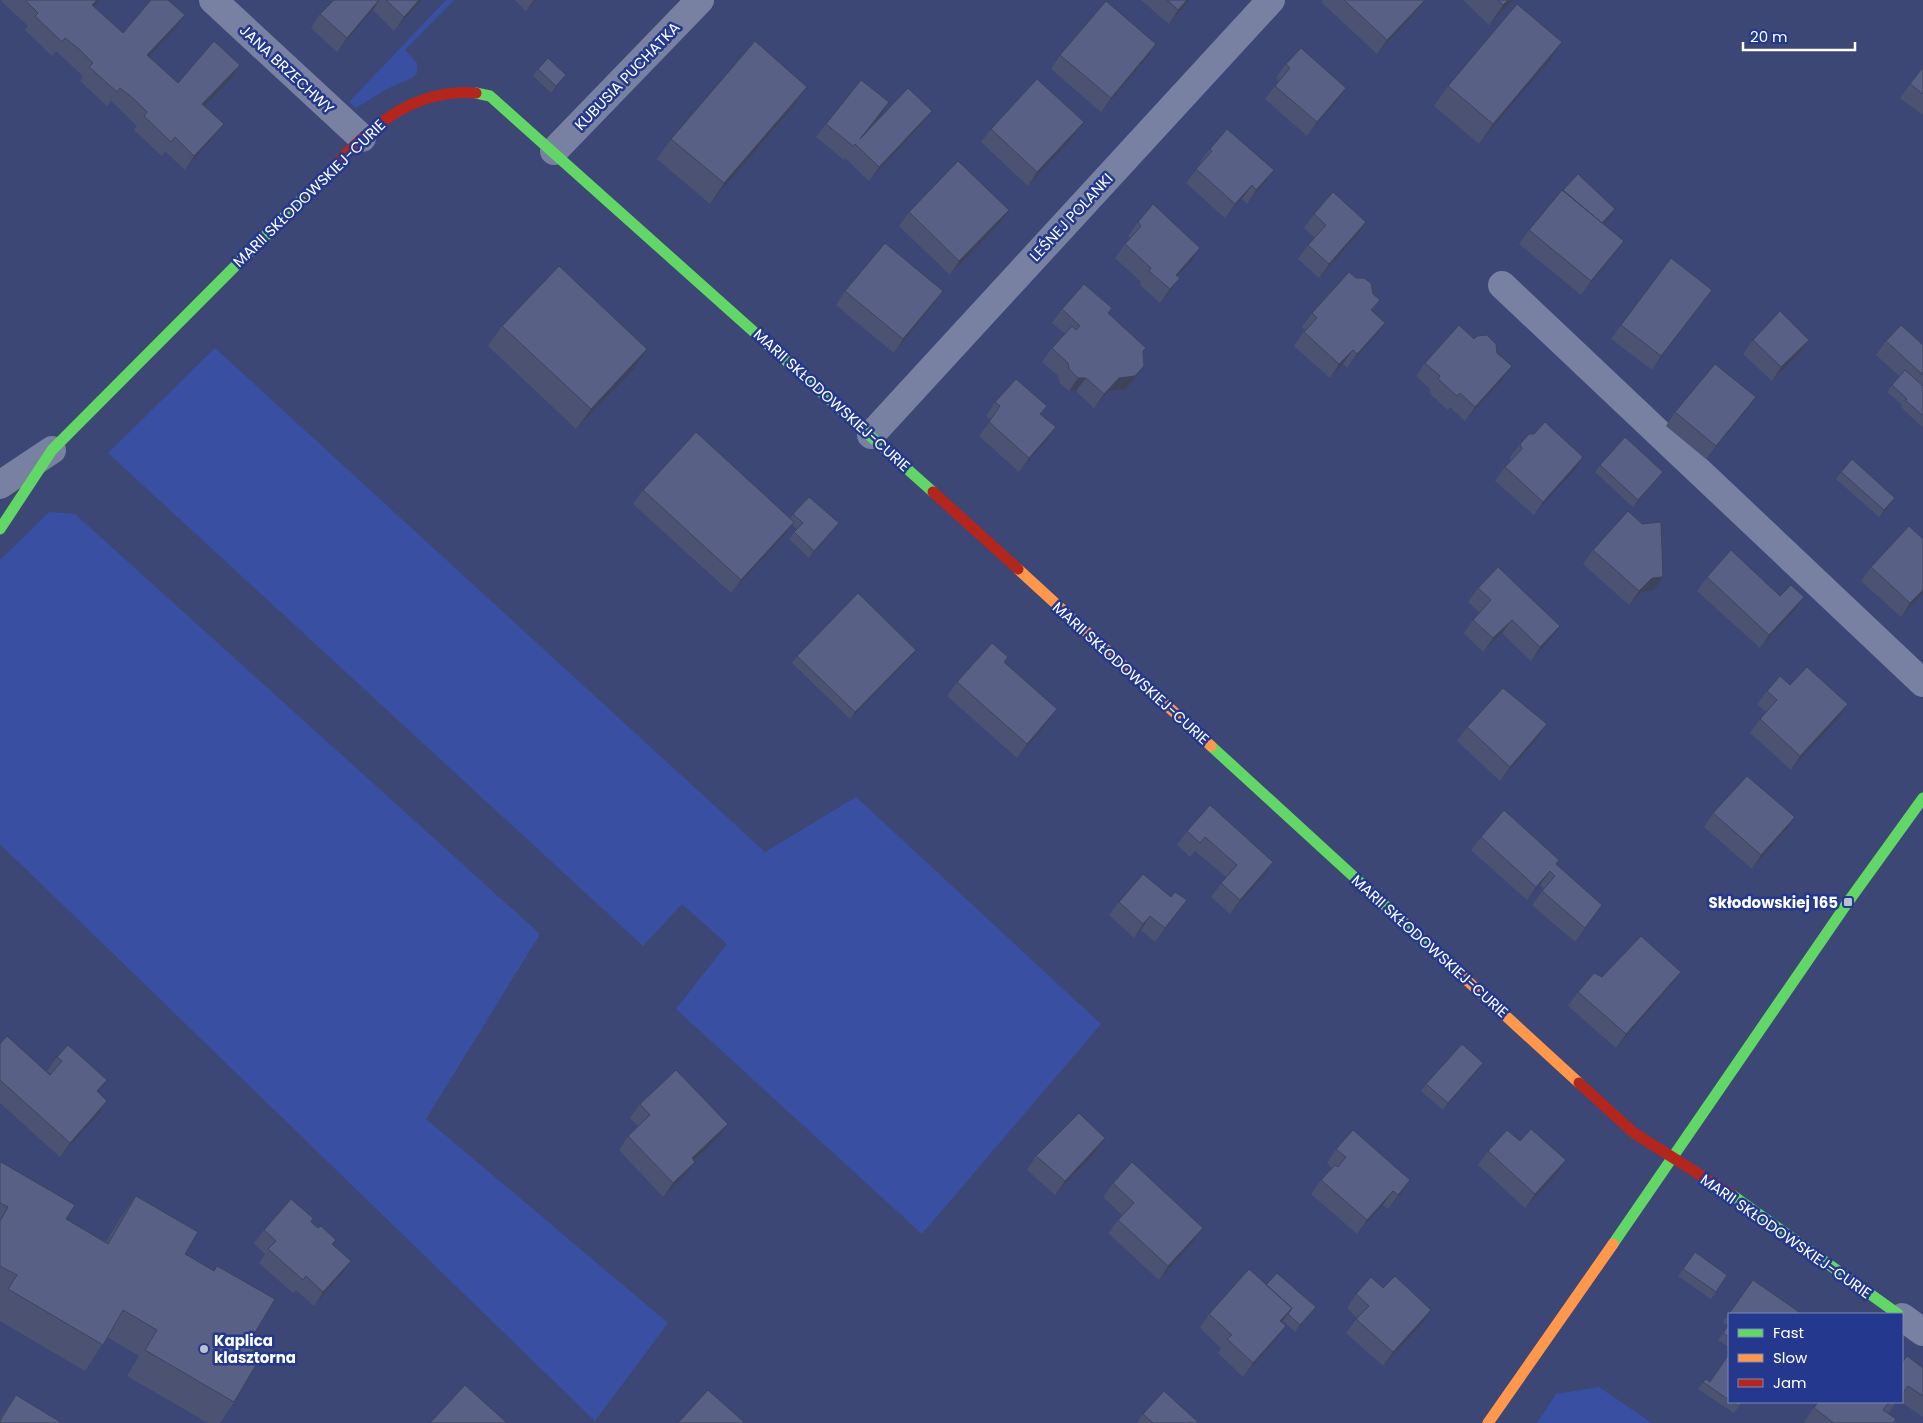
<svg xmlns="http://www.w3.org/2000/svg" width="1923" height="1423" font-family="Poppins,sans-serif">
	<rect width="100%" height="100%" fill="#3c4775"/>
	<!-- green -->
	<path fill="#394fa2" d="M446,0H454L405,50L417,63V73L413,77L385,90L356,108L349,102Z
		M215,348L765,852L856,797L1101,1024L922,1234L676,1009L727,944L682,904L643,946L108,453Z
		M49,512L75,514L540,934L426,1119L668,1323L595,1421L0,844V560Z
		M1599,1387L1652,1423H1537L1556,1394Z"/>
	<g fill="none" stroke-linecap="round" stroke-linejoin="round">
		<!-- street -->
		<path stroke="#7881a1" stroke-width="28" d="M213,0L362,138
			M554,151L700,0
			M1502,285L1923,683
			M871,435L1271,0
			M0,485L52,450
			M1902,1317L1923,1332"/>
		<!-- fast -->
		<path stroke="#63d668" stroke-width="11" d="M476,93L490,96L933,492
			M0,529L52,450L308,193
			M1211,746L1460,974
			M1732,1195L1898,1314
			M1613,1244L1848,902L1923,798"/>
		<!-- slow -->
		<path stroke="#ff974d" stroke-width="11" d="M1018,569L1211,746
			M1460,974L1579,1083
			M1488,1423L1613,1244"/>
		<!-- jam -->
		<path stroke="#b3261e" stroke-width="11" d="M308,193C355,145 400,87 476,93
			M933,492L1018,569
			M1579,1083L1634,1133L1732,1195"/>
	</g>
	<!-- wall -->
	<path fill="#4c5372" d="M0,0H101L94,7L123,33L185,15L175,29L148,57L178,83L240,65L231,79L204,106L224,124L214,137L185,170L165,151L162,156L134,130L137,126L111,101L107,106L80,81L83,76L56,51L52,56L25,30L28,26Z
		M334,0H422L394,31L373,10L337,52L311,28L320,14Z
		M515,0H537L526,11Z
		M1141,0H1190L1169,24Z
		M1323,0H1425L1417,11L1377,54L1321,2Z
		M1463,0H1514L1489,25Z
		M1060,55L1147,58L1101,112L1051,69Z
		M1548,63L1479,144L1434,106L1448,86Z
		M1286,64L1346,88L1337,101L1307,136L1265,99L1279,81L1276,78Z
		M1923,67V115L1900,98Z
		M538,69L561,82L551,93L533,76Z
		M807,87L793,107L710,204L657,159L671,139Z
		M932,111L922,124L869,181L845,158L844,160L816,137L826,124L880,116L868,131Z
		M1084,122L1074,136L1028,186L981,142L991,129Z
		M1210,149L1274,170L1264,184L1247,204L1242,199L1225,218L1186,183L1201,164L1200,162Z
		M1009,210L999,224L950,275L899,226L909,212Z
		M1314,214L1357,236L1319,278L1298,259L1308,245L1315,238L1304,228Z
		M1611,216L1603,224L1614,255L1581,295L1519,244L1529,230Z
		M1138,222L1191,262L1178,276L1180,278L1170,292L1160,303L1140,285L1141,282L1115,258L1125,244L1130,238L1128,236Z
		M845,291H943L933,305L894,353L836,305Z
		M1373,294L1380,300L1372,311L1385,323L1375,337L1347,368L1343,364L1330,378L1294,346L1305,330L1302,327L1312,313Z
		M1702,303L1652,370L1611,339L1621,325Z
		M1062,309L1108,313L1143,351L1144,366L1134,380L1125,390L1109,391L1094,408L1076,391H1069L1060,383L1058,376L1042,362L1052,348L1065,334L1052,323Z
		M502,326L633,370L576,429L488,346Z
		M1474,339L1497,353L1502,380L1465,421L1450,407L1448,410L1429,393L1431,390L1416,376L1425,363Z
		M1753,340H1809L1800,353L1772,381L1743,354Z
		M1886,341L1923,345V428L1901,407L1902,405L1887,392L1899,376L1876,355Z
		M995,402L1047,406L1041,414L1056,427L1046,441L1019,472L979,436L991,420L986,416Z
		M1746,411L1706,459L1666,426L1675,412Z
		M1534,434L1574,471L1534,515L1495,481L1505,467L1511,461L1510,457L1520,444Z
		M1600,465L1663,472L1658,479L1633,507L1595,472Z
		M1841,472L1890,506L1879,517L1836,479Z
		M643,490L790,519L793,514L839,523L834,530L809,558L789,539L797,529L792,525L784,536L731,593L633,504Z
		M1923,539V594L1901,617L1861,581L1871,567Z
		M1593,550L1653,591L1642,592L1629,605L1583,564Z
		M1707,577L1780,596L1794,611L1760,648L1697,591Z
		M1478,588L1550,640L1531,661L1502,633L1483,652L1464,633L1473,620L1480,613L1468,602Z
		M797,656L911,657L850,719L792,663Z
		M1008,657L1004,662L1047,723L1017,758L947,696L957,682Z
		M1767,691L1848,704L1839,718L1791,770L1750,733L1760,719L1766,712L1757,704Z
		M1547,724L1538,738L1500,781L1457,741L1467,727Z
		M1713,813L1785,831L1752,869L1704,827Z
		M1187,831L1273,862L1264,876L1230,914L1211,897L1226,877L1195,851L1190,857L1177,845Z
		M1481,837L1559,860L1556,865L1593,919L1575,942L1532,905L1544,889L1540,885L1527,900L1471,850Z
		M1119,902L1177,914L1155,942L1141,930L1134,938L1109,915Z
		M1602,977L1671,986L1616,1048L1568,1006L1578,992Z
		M0,1044L50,1075L51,1074L47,1071L57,1057L98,1093V1115L60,1157L0,1103Z
		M1478,1070L1443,1110L1421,1091L1426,1084Z
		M640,1104L718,1138L694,1161L685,1176L663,1197L619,1150L628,1136L638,1126L630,1118Z
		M1105,1138L1096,1152L1055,1195L1027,1170L1036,1156Z
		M1336,1149L1410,1180L1401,1194L1388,1209L1383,1205L1357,1234L1311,1194L1321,1180L1332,1168L1327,1163Z
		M1488,1151L1557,1174L1525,1208L1478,1165Z
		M0,1164L66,1219L106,1242L118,1222L136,1196L185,1254L247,1346L234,1402L220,1423H208L127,1376L139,1356L107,1337L85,1371L0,1321Z
		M1113,1183L1203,1228L1193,1242L1159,1280L1108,1233L1118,1220L1122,1215L1103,1197Z
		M311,1222L333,1245L341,1275L314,1306L296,1290L293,1293L259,1263L265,1254L254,1243L264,1230Z
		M1695,1252L1727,1275L1711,1299L1678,1276Z
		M1753,1280L1729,1314V1347L1718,1340L1728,1326L1723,1322Z
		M1266,1285L1316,1307L1311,1314L1295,1332L1283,1321L1282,1322L1286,1326L1276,1340L1243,1377L1218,1353L1221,1348L1200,1328L1209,1314Z
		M1356,1294L1422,1324L1383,1366L1346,1333L1357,1318L1347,1308Z
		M1729,1354V1402H1742L1734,1413L1698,1389L1706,1379L1710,1382Z
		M1902,1363L1923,1368V1417L1901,1402Z
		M16,1395L0,1423V1418Z
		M1818,1402H1896L1888,1414L1893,1423H1806L1804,1422Z
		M1143,1414L1199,1423H1137Z"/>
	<!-- shaded-wall -->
	<path fill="#3e435d" d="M97,0H101L82,19L92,5Z
		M379,0L373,10L337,52L347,38Z
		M419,0H422L394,31L404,17Z
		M534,0H537L526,11Z
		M1187,0H1190L1169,24L1178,10Z
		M1425,0L1417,11L1377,54L1387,40Z
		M1508,0H1514L1489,25L1503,5Z
		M185,15L175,29L137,69L147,55Z
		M1562,42L1548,63L1479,144L1493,124Z
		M1156,44L1147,58L1101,112L1111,98Z
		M240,65L231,79L193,118L202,104Z
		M566,75L561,82L551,93L556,86Z
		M807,87L793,107L710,204L724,183Z
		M1346,88L1337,101L1307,136L1317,122Z
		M889,102L880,116L856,145Z
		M932,111L922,124L869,181L879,167Z
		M1084,122L1074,136L1028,186L1037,172Z
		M224,124L214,137L185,170L194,156Z
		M1274,170L1264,184L1247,204L1256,190Z
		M1252,185L1242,199L1225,218L1235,204Z
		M1615,209L1611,216L1592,236L1597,229Z
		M1009,210L999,224L950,275L959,261Z
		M1366,222L1357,236L1319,278L1329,264Z
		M1624,241L1614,255L1581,295L1591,281Z
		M1200,248L1191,262L1166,288L1176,275Z
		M1180,278L1170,292L1160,303L1170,289Z
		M1712,290L1702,303L1652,370L1661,356Z
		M943,291L933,305L894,353L903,339Z
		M1385,323L1375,337L1347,368L1357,354Z
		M1809,340L1800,353L1772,381L1781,367Z
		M647,349L633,370L576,429L591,409Z
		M1353,350L1343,364L1330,378L1339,364Z
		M1144,366L1134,380L1125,390L1109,391L1094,408L1104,394L1119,378Z
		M1512,366L1502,380L1465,421L1475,407Z
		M1078,378H1086L1076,391H1069Z
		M1756,397L1746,411L1706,459L1716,446Z
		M1056,427L1046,441L1019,472L1029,458Z
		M1583,457L1574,471L1534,515L1543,502Z
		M1663,472L1658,479L1633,507L1638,500Z
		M1895,498L1890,506L1879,517L1884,510Z
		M794,522L784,536L731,593L741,580Z
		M839,523L834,530L809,558L814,551Z
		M1663,577L1653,591L1642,592L1629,605L1639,591L1652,578Z
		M1923,590V594L1901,617L1910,603Z
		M1804,597L1794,611L1760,648L1769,635Z
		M1512,620L1502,633L1483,652L1493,638Z
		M1560,626L1550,640L1531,661L1540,647Z
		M916,650L911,657L850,719L855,712Z
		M1848,704L1839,718L1791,770L1800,756Z
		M1057,709L1047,723L1017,758L1027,744Z
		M1547,724L1538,738L1500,781L1510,767Z
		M1795,817L1785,831L1752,869L1761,855Z
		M1273,862L1264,876L1230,914L1240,900Z
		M1550,871L1540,885L1527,900L1536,887Z
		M1187,900L1177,914L1155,942L1165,928Z
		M1602,905L1593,919L1575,942L1585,928Z
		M1150,916L1141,930L1134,938L1143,924Z
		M1681,972L1671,986L1616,1048L1626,1034Z
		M1483,1063L1478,1070L1443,1110L1448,1103Z
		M107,1080L97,1094V1091Z
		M107,1101L98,1115L60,1157L70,1143Z
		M728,1124L718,1138L682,1172L692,1158Z
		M1105,1138L1096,1152L1055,1195L1065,1181Z
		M1566,1160L1557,1174L1525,1208L1535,1194Z
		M695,1162L685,1176L663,1197L673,1183Z
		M1410,1180L1401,1194L1388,1209L1398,1195Z
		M1393,1191L1383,1205L1357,1234L1367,1220Z
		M1203,1228L1193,1242L1159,1280L1168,1266Z
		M351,1261L341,1275L314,1306L323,1292Z
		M1316,1307L1311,1314L1295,1332L1300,1325Z
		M1292,1308L1282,1322L1271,1335L1280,1321Z
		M1431,1310L1422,1324L1383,1366L1393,1352Z
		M1286,1326L1276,1340L1243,1377L1253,1363Z"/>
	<!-- building -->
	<path fill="#586085" stroke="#3e435d" d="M25,0H97L92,5L123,33L151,0H168L185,15L147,55L178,83L214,41L240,65L202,104L224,124L194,156L175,137L171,142L144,116L147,112L134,99L120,88L117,92L89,67L93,63L79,49L65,38L62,42L35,16L38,13Z
		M334,0H379L347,38L320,14Z
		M386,0H419L404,17Z
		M1167,0H1187L1178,10Z
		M1344,0H1425L1387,40Z
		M1498,0H1508L1503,5Z
		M1106,1L1156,44L1111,98L1060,55Z
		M1517,4L1562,42L1493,124L1448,86Z
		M755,41L807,87L724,183L671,139Z
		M1301,48L1346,88L1317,122L1275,86L1290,68L1286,64Z
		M548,58L566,75L556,86L538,69Z
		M1923,67V94L1910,84Z
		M1037,79L1084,122L1037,172L991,129Z
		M861,80L889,102L860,139L908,88L932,111L879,167L855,144L853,146L826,124Z
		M1227,129L1274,170L1256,190L1252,185L1235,204L1196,169L1212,151L1210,149Z
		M958,161L1009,210L959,261L909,212Z
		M1578,174L1615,209L1602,223L1563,190Z
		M1562,190L1624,241L1591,281L1529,230Z
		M1333,192L1366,222L1329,264L1308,245L1326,225L1314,214Z
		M1153,204L1200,248L1176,275L1180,278L1170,289L1149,271L1151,268L1125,244L1141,226L1138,222Z
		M885,243L943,291L903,339L845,291Z
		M1671,258L1712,290L1661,356L1621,325Z
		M559,266L647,349L591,409L502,326Z
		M1349,272L1356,278H1364L1371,283L1373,294L1380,300L1371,310L1385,323L1357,354L1353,350L1339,364L1304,332L1317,318L1312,313Z
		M1084,284L1112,308L1108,313L1146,348L1143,351L1144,366L1135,376L1119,378L1104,394L1086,378H1078L1069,369L1068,363L1052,348L1072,326L1076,330L1080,326L1062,309Z
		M1780,311L1809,340L1781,367L1753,340Z
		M1459,325L1474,339L1477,336L1487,335L1496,344L1497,353L1512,366L1475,407L1460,393L1457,396L1438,379L1440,376L1425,363Z
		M1901,325L1923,345V375L1886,341Z
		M1715,364L1756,397L1716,446L1675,412Z
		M1905,370L1923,386V416L1905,400L1907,399L1892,385Z
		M1016,379L1047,406L1040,414L1056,427L1029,458L989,422L1000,406L995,402Z
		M1545,422L1583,457L1543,502L1505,467L1522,449L1520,444L1529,434H1534Z
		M696,432L794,522L741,580L643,490Z
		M1625,437L1663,472L1638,500L1600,465Z
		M1852,459L1895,498L1884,510L1841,472Z
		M809,497L839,523L814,551L794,532L803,523L793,514Z
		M1628,511L1642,524L1661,522L1663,577L1652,578L1639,591L1593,550Z
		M1909,526L1923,539V590L1910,603L1871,567Z
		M1731,550L1780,596L1791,585L1804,597L1769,635L1707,577Z
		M1498,567L1560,626L1540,647L1512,620L1493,638L1473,620L1491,600L1478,588Z
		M858,593L916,650L855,712L797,656Z
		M992,643L1008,657L1004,662L1057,709L1027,744L957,682Z
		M1807,667L1848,704L1800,756L1760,719L1777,700L1767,691L1780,676L1790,685Z
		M1503,688L1547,724L1510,767L1467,727Z
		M1747,776L1795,817L1761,855L1713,813Z
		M1210,805L1273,862L1240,900L1221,883L1237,865L1205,837L1200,843L1187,831Z
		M1504,810L1559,860L1556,864L1602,905L1585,928L1542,891L1555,876L1550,871L1536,887L1481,837Z
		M1143,874L1171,897L1175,892L1187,900L1165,928L1150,916L1143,924L1119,902Z
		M1641,936L1681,972L1626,1034L1578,992L1594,973L1602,977Z
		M7,1036L50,1075L62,1061L57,1057L68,1045L107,1080L97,1091L107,1101L70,1143L0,1080V1044Z
		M1462,1044L1483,1063L1448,1103L1426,1084Z
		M676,1070L728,1124L692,1158L695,1162L673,1183L628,1136L650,1115L640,1104Z
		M1079,1113L1105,1138L1065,1181L1036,1156Z
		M1531,1129L1566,1160L1535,1194L1488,1151L1507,1130L1520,1141Z
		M1353,1130L1410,1180L1398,1195L1393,1191L1367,1220L1321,1180L1335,1165L1338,1167L1346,1157L1336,1149Z
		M1,1162L75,1205L66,1219L108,1244L136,1196L198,1232L185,1254L214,1271L217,1266L275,1299L247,1346L262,1355L234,1402L145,1350L157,1330L123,1310L103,1345L8,1289L17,1275L0,1266V1221L8,1207L0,1203V1164Z
		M1132,1162L1203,1228L1168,1266L1118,1220L1134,1203L1113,1183Z
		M291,1199L313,1218L311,1222L318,1228L321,1226L336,1240L332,1244L351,1261L323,1292L306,1276L303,1280L268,1249L276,1241L264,1230Z
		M1695,1252L1727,1275L1716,1292L1683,1269Z
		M1249,1269L1292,1308L1280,1321L1286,1326L1253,1363L1227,1339L1232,1335L1209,1314Z
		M1277,1273L1316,1307L1300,1325L1288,1314L1292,1308L1266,1285Z
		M1395,1276L1431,1310L1393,1352L1356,1319L1369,1306L1356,1294L1371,1277L1383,1288Z
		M1753,1280L1802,1314H1729V1316L1728,1315Z
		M1729,1324V1337L1723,1333Z
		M1729,1354V1400L1703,1382L1706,1379L1710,1382Z
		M1907,1356L1923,1368V1396L1908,1386L1902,1394V1363Z
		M465,1385L507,1423H430Z
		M708,1390L745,1423H678Z
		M1164,1391L1199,1423H1153L1143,1414Z
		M16,1395L62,1423H0V1421Z
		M1732,1402H1742L1739,1406Z
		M1818,1402H1889L1883,1410L1896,1419L1893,1423H1834L1814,1408Z"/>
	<!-- markers -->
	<g fill="#bbbfcf" stroke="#24388d" stroke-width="2">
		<rect x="1843" y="897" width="10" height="10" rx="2.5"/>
		<circle cx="204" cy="1349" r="5"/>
	</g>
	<g text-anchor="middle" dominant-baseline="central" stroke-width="5" stroke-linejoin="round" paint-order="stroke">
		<!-- street labels -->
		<g font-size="15" fill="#fff" stroke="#24388d">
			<text transform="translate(287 69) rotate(43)">JANA BRZECHWY</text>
			<text transform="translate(627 76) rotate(-46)">KUBUSIA PUCHATKA</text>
			<text transform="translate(309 193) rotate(-44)">MARII SKŁODOWSKIEJ-CURIE</text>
			<text transform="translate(1071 217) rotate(-47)">LEŚNEJ POLANKI</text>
			<text transform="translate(832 400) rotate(42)">MARII SKŁODOWSKIEJ-CURIE</text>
			<text transform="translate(1131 673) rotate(42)">MARII SKŁODOWSKIEJ-CURIE</text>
			<text transform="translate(1430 946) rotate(42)">MARII SKŁODOWSKIEJ-CURIE</text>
			<text transform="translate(1786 1236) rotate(35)">MARII SKŁODOWSKIEJ-CURIE</text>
		</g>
		<!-- poi labels -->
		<g font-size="15" font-weight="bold" fill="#fff" stroke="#24388d" text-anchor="end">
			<text x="1838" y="902">Skłodowskiej 165</text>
			<text x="214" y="1340" text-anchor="start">Kaplica<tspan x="214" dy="17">klasztorna</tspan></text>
		</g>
	</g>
	<!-- legend -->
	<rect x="1728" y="1313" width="175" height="90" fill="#24388d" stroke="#7c88bb"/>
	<rect x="1738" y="1329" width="25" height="8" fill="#63d668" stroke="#7c88bb"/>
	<text x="1773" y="1338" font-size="15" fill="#ffffff">Fast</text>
	<rect x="1738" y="1354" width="25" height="8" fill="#ff974d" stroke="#7c88bb"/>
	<text x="1773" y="1363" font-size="15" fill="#ffffff">Slow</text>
	<rect x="1738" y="1379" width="25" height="8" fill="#b3261e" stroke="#7c88bb"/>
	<text x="1773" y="1388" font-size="15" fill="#ffffff">Jam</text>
	<!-- scale -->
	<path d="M1743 42v8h112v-8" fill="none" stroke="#ffffff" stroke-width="2.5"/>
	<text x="1750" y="42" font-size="15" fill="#ffffff" stroke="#24388d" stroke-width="4" paint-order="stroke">20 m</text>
</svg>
